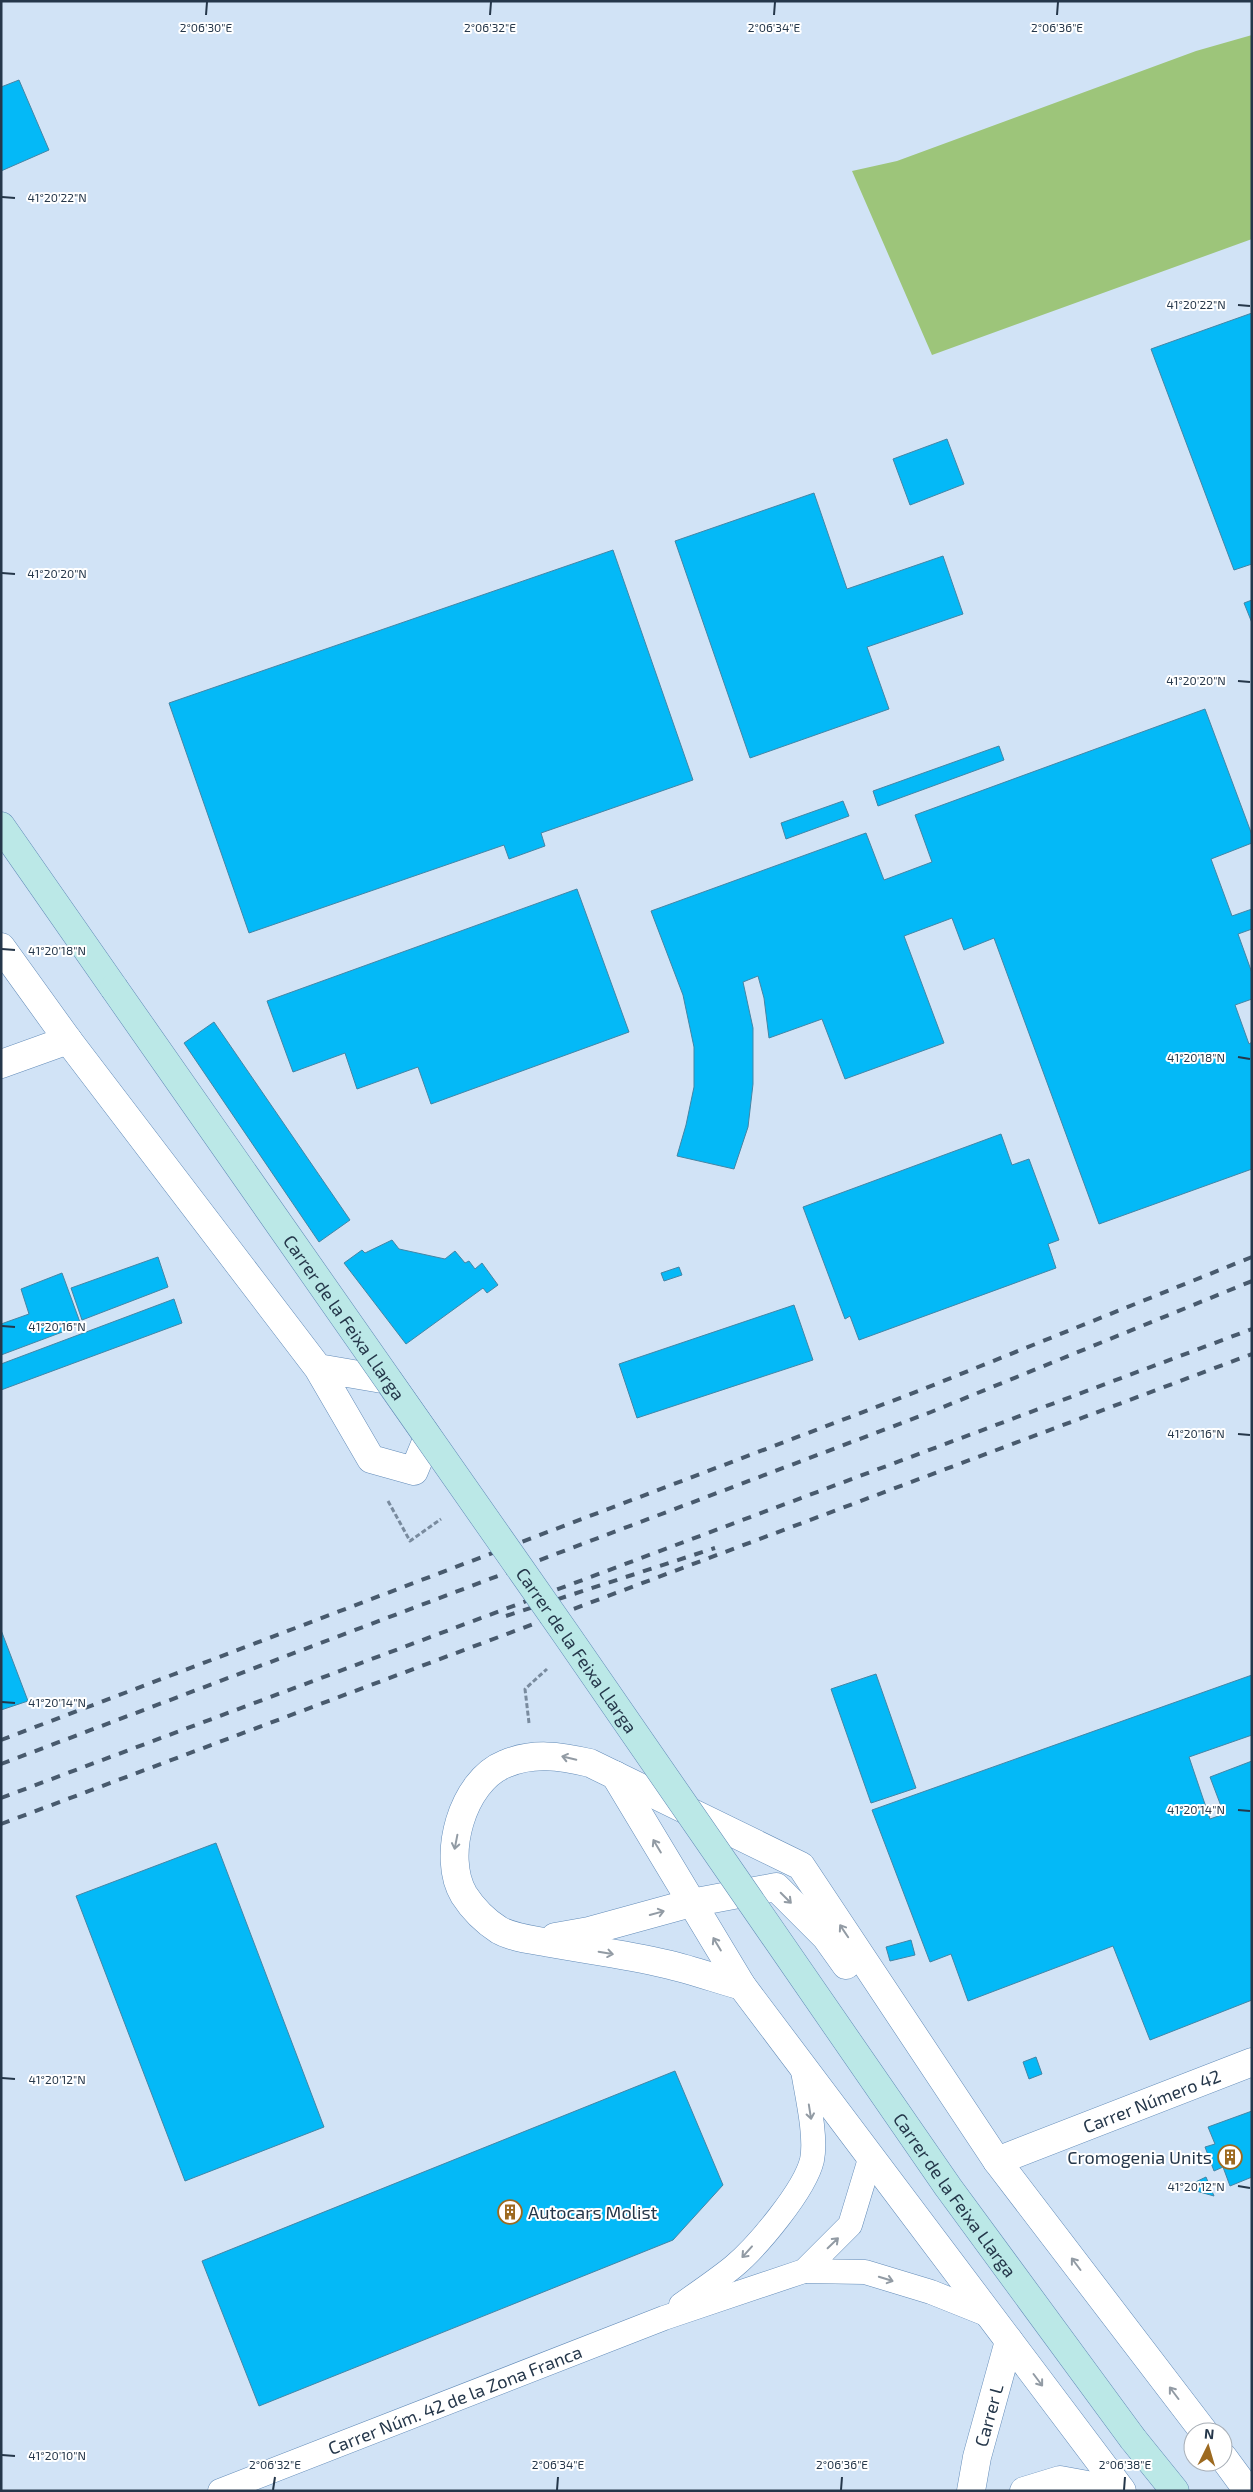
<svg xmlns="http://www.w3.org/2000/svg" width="1253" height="2492" font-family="'Exo 2',sans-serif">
	<rect width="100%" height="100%" fill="#d1e3f6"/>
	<!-- grass -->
	<path fill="#9dc57a" d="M1252,35V239L932,355L852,171L897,161L1196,51Z"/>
	<!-- building -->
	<path fill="#04b9f7" stroke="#4485a5" d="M19,80L49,150L1,171V87Z
		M1252,313V564L1234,570L1151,349Z
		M947,439L964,484L910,505L893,459Z
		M814,493L847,589L943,556L963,614L867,647L889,709L750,758L675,541Z
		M613,550L693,780L541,833L545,846L509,859L504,845L249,933L169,703Z
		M1252,600V623L1244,603Z
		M1205,709L1252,835V843L1211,859L1232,916L1252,909V929L1238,934L1252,973V999L1235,1005L1249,1044L1252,1042V1169L1099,1224L994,938L964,950L952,918L904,936L944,1043L845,1079L822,1019L769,1038L764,998L758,976L743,982L753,1028V1084L748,1127L734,1169L677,1156L686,1125L694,1087V1047L683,995L651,911L866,833L884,880L932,862L915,815Z
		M999,746L1004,760L878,806L873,791Z
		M843,801L849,816L786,839L781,823Z
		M577,889L629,1032L431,1104L418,1067L357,1089L345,1053L293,1072L267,1001Z
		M214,1022L350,1220L319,1242L184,1043Z
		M1001,1134L1012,1165L1029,1159L1059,1240L1048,1244L1056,1268L859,1340L850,1316L845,1319L803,1207Z
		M392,1240L399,1249L445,1259L455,1251L465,1263L469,1261L475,1269L482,1263L498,1285L487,1293L483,1288L406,1344L344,1263L362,1250L365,1253Z
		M158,1257L168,1287L82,1320L71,1288Z
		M679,1267L682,1275L664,1281L661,1273Z
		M62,1273L81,1325L1,1355V1324L29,1314L21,1289Z
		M174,1299L182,1323L1,1390V1364Z
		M794,1305L813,1360L637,1418L619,1364Z
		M1,1630L28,1701L1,1710Z
		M876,1674L916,1788L871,1803L831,1689Z
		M1252,1675V1735L1189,1757L1210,1819L1224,1814L1210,1777L1252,1761V2000L1150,2040L1113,1946L968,2001L951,1954L930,1962L872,1810Z
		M216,1843L324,2127L185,2181L76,1896Z
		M911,1940L915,1955L890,1961L886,1947Z
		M1036,2057L1042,2074L1029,2079L1023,2062Z
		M675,2071L723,2185L673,2240L259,2406L202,2261Z
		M1252,2111V2177L1230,2186L1223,2167L1214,2171L1205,2147L1215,2144L1208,2127Z
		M1206,2177L1214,2196L1189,2189L1187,2186Z"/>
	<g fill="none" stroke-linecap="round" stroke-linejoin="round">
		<!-- service casing -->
		<g stroke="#628bb8" stroke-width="25">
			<g id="service">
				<path d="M804,2271L865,2272L931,2292L991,2316"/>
				<path d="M681,2305C699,2292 717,2280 733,2267C757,2247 805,2190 812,2160C817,2135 806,2091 802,2065"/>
				<path id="s1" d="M220,2491L664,2318L804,2271L850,2225L870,2159"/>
			</g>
		</g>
		<!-- minor casing -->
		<g stroke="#628bb8" stroke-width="29">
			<g id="minor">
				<path d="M1,947L68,1040L318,1368L371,1459L414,1471L428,1437L388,1380L318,1368"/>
				<path d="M1,1064L68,1040"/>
				<path d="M615,1775L742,1986L1122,2491"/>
				<path d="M555,1937L589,1931L691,1903L776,1887L826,1937L846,1965"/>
				<path d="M742,1986C717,1979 692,1970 666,1964C628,1955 589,1950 550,1943C534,1940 513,1938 499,1930C485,1921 473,1909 464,1895C441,1857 462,1781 505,1764C533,1752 560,1756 590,1763L801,1866L997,2161L1204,2432"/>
				<path id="s2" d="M997,2161L1252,2062"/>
				<path d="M1223,2457L1248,2491"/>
				<path id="s3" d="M971,2491L977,2457L1009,2341"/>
				<path d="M1024,2491L1060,2480L1120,2491"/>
			</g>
		</g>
		<!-- secondary casing -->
		<g stroke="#628bb8" stroke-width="29">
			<path id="secondary" d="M1,826L114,988
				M1133,2439L1175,2491"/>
		</g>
		<!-- path -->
		<path stroke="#798b9e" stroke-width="3" stroke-dasharray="5 2.5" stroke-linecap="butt" d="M388,1501L410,1541L441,1519
			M529,1723L525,1689L547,1669"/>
		<!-- service -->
		<use href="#service" stroke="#fff" stroke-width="24"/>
		<!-- minor -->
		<use href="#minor" stroke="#fff" stroke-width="28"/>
		<!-- secondary -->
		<use href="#secondary" stroke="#bbe8e7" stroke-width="28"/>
		<!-- rail -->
		<path stroke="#485a6d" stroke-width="4" stroke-dasharray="9 9" stroke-linecap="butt" d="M506,1616L715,1548
			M1,1740L921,1390L1252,1257
			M1,1764L931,1412L1252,1281
			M1,1798L1252,1329
			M1,1824L1252,1354"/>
		<!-- secondary-bridge casing -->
		<g stroke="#628bb8" stroke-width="29" stroke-linecap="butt">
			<g id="secondary-bridge">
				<path id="s4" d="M114,988L566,1634L948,2187L1133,2439"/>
			</g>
		</g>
		<!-- secondary-bridge -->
		<use href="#secondary-bridge" stroke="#bbe8e7" stroke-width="28"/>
	</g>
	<!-- one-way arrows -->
	<defs><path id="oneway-shaft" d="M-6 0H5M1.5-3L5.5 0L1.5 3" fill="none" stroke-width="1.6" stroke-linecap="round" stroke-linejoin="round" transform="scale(1.25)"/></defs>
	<g stroke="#929ba4">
		<use href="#oneway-shaft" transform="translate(569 1758) rotate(-167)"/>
		<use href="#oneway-shaft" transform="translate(456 1842) rotate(101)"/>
		<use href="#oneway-shaft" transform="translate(657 1846) rotate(-121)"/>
		<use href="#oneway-shaft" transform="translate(786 1898) rotate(45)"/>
		<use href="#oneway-shaft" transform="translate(657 1913) rotate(-15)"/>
		<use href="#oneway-shaft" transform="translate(844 1931) rotate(-124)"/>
		<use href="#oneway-shaft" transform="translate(717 1944) rotate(-121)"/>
		<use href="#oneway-shaft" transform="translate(606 1953) rotate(10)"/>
		<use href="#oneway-shaft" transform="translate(810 2112) rotate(81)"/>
		<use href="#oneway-shaft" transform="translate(833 2243) rotate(-44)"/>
		<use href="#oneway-shaft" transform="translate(747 2252) rotate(132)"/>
		<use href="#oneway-shaft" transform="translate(1076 2264) rotate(-127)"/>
		<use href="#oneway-shaft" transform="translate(886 2279) rotate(17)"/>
		<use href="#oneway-shaft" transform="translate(1038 2380) rotate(53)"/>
		<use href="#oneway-shaft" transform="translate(1174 2393) rotate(-127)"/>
	</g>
	<!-- ticks -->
	<path fill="none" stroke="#25374a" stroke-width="2" d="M206,15L207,2M490,15L491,2M774,15L775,2M1057,15L1058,2M2,197L15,198M1238,305L1250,306M2,573L15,574M1238,681L1250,682M2,949L15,950M1238,1057L1250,1059M2,1326L15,1327M1238,1434L1250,1435M2,1702L15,1703M1238,1810L1250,1811M2,2078L15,2079M1238,2186L1250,2188M2,2455L15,2456M273,2490L275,2477M557,2490L558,2477M841,2490L842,2477M1124,2490L1125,2477"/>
	<!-- icons -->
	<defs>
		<g id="building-ring" transform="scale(1.25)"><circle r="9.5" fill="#fff" stroke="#9d6a20" stroke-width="1.5"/><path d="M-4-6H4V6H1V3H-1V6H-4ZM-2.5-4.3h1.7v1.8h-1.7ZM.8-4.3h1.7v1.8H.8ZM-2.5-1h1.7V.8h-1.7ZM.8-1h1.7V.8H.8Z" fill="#9d6a20"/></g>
	</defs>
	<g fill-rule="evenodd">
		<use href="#building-ring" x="1230" y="2157"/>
		<use href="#building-ring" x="510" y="2212"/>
	</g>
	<g text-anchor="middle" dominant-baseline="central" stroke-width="4" stroke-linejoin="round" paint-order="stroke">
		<!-- street labels -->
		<g font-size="18" fill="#25374a" stroke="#fff">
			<text stroke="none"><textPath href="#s4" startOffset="402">Carrer de la Feixa Llarga</textPath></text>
			<text stroke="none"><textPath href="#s4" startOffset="808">Carrer de la Feixa Llarga</textPath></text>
			<text stroke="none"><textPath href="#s2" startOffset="166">Carrer Número 42</textPath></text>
			<text stroke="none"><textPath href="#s4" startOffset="1471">Carrer de la Feixa Llarga</textPath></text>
			<text stroke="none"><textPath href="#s1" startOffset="252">Carrer Núm. 42 de la Zona Franca</textPath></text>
			<text stroke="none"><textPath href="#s3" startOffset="78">Carrer L</textPath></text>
		</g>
		<!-- poi labels -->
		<g font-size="18" fill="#25374a" stroke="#fff" text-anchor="end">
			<text x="1212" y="2157">Cromogenia Units</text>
			<text x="528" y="2212" text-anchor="start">Autocars Molist</text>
		</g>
	</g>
	<g font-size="12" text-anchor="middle" fill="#25374a" stroke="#fff" stroke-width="4" stroke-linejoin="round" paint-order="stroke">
		<text x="206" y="32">2°06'30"E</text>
		<text x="490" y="32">2°06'32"E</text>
		<text x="774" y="32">2°06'34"E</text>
		<text x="1057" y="32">2°06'36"E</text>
		<text x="57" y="202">41°20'22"N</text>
		<text x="1196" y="309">41°20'22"N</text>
		<text x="57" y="578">41°20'20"N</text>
		<text x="1196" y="685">41°20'20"N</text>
		<text x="57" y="955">41°20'18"N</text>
		<text x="1196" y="1062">41°20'18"N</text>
		<text x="57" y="1331">41°20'16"N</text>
		<text x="1196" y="1438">41°20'16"N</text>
		<text x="57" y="1707">41°20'14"N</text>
		<text x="1196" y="1814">41°20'14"N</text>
		<text x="57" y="2084">41°20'12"N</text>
		<text x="1196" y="2191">41°20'12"N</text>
		<text x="57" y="2460">41°20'10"N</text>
		<text x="275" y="2469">2°06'32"E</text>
		<text x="558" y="2469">2°06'34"E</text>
		<text x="842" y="2469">2°06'36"E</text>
		<text x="1125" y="2469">2°06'38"E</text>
	</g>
	<!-- border -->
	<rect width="1253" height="2492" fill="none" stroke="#25374a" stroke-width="5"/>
	<!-- north arrow -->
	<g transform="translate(1208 2447) rotate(5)"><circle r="24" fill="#ffffff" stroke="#a8afb7"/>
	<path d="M0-4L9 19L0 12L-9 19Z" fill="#9d6a20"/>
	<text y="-8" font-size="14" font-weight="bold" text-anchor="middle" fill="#25374a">N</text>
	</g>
</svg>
